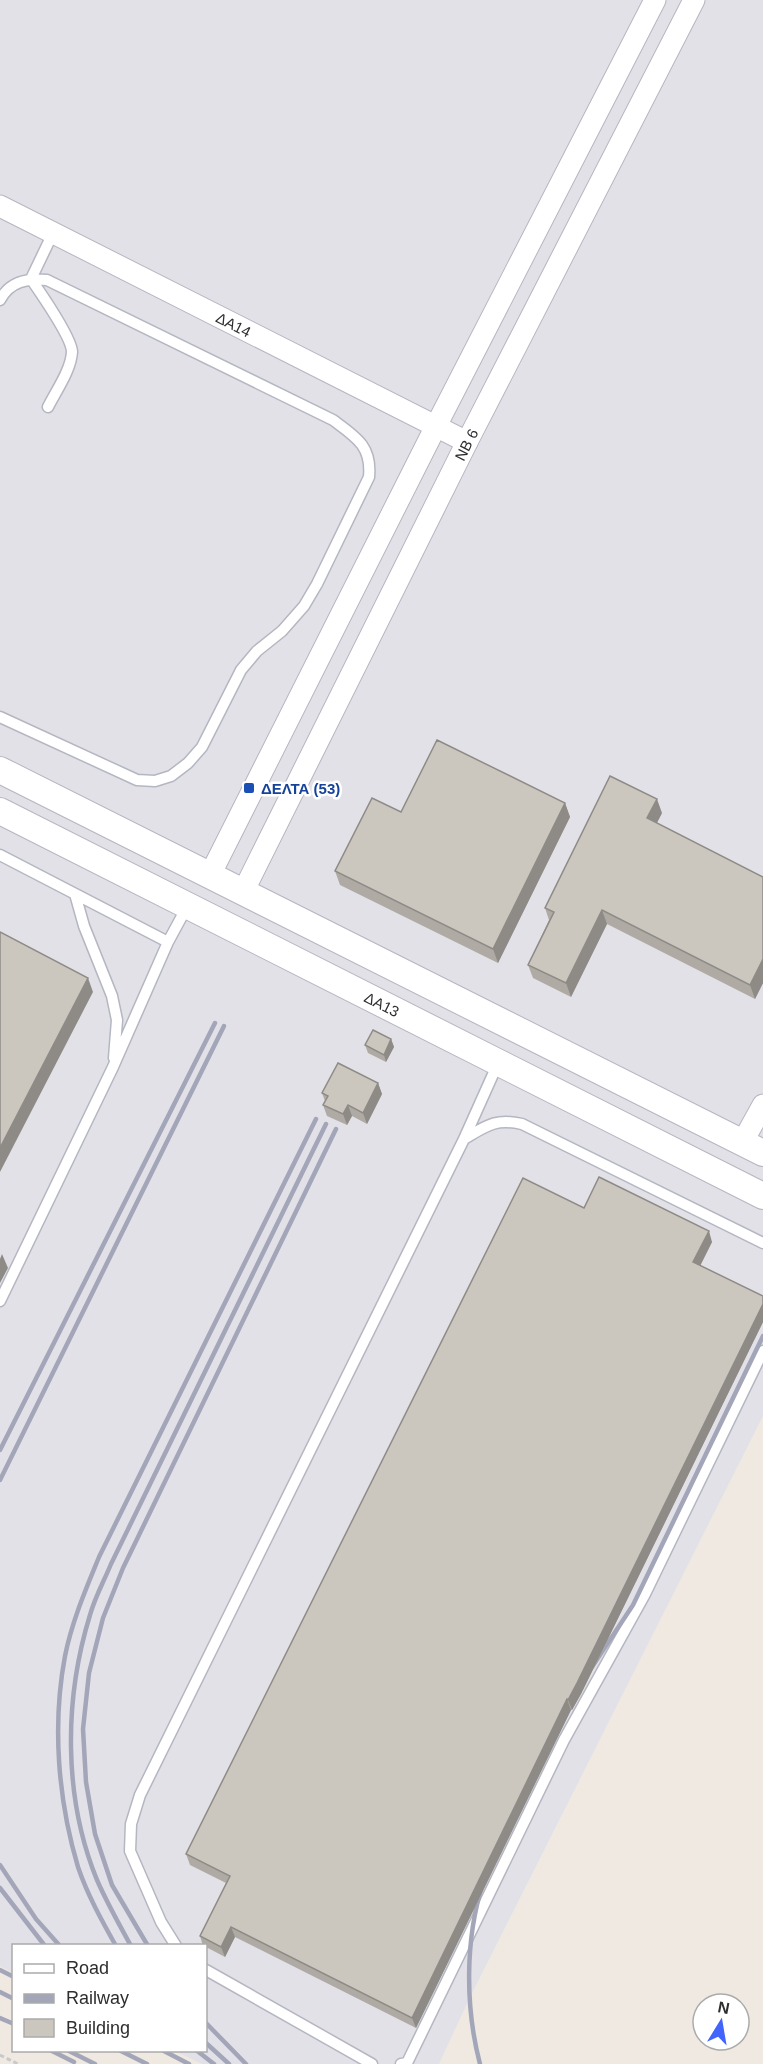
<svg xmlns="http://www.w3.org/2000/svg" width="763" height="2064" font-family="Helvetica,sans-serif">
	<rect width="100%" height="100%" fill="#efe9e1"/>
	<!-- industrial -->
	<path fill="#e3e1e8" d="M0,0H763V1416L470,1997L439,2064H202L175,2051L206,2050V1946H14L13,1973L0,1966Z"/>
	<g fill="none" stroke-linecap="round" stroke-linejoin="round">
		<!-- service casing -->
		<g stroke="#b4b7c1" stroke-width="13">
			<path id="service" d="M31,279C40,292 72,338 72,352C71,370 56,391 48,407
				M31,279L53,233
				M0,300C10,281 28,278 47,280L333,420C356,437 372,446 369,477L317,584L304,606L282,631L257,651L241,670L202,747L188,763L171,776L155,781L137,780L0,717
				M0,855L168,942
				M75,894L84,926L112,996L117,1020L114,1058
				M464,1139C486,1126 495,1118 522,1124L763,1243
				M0,1301L113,1067L168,942L188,905
				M176,1946L161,1922L130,1851L131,1824L140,1795L464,1139L499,1061
				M206,1970L372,2064
				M401,2064L407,2063L564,1740L645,1594L763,1351"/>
		</g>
		<!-- minor casing -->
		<g stroke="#b4b7c1" stroke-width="23">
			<g id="minor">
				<path id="s1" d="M0,206L467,442"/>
				<path d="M210,875L436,426L655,0"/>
				<path id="s2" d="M243,892L467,442L694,0"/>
				<path d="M742,1143L763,1105"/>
			</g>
		</g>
		<!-- tertiary casing -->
		<g stroke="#b4b7c1" stroke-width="28">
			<g id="tertiary">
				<path d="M0,770L763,1153"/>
				<path id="s3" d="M0,811L763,1196"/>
			</g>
		</g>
		<!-- path -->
		<path stroke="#c9c9c9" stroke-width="3" stroke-dasharray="4.5 3" stroke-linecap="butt" d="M0,2055L18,2064"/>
		<!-- service -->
		<use href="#service" stroke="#fff" stroke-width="10"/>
		<!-- minor -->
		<use href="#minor" stroke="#fff" stroke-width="21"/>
		<!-- tertiary -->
		<use href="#tertiary" stroke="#fff" stroke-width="26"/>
		<!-- rail -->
		<path stroke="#a3a6b8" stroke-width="4.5" d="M0,1450L215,1023
			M0,1480L224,1026
			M592,1667L633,1605L763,1336
			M0,1865L36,1919L60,1946
			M0,1888L45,1946
			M116,1946C102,1921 87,1894 78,1867C58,1800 52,1725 65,1656C72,1621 86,1589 99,1557L316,1119
			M131,1946C119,1924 107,1903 97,1880C63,1797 64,1699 90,1615C95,1597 104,1581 111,1564L326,1124
			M148,1946L112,1885L95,1834L86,1782L83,1729L89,1673L103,1618L123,1568L336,1129
			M0,1970L14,1977
			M0,1992L14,1999
			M0,2018L14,2024
			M206,2023L246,2064
			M206,2043L229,2064
			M50,2050L74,2062
			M67,2050L95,2064
			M119,2050L147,2064
			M162,2050L189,2064
			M196,2050L214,2064
			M480,2064C465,2007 465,1939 483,1883"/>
	</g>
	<!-- wall -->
	<path fill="#afaba4" d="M565,803L570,817L498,963L340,885L335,871L401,812Z
		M662,813L657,823L763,877V983L755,999L607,924L571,997L533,978L528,965L549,920L545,908Z
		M391,1039L394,1047L386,1062L368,1053L365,1045Z
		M378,1083L382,1094L367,1124L352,1116L347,1125L327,1116L323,1105L325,1101L322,1093Z
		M584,1208L712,1242L700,1266L763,1296V1322L581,1694L572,1710H571L416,2028L235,1937L225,1957L206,1947V1946H203L200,1936L226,1883L190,1865L186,1854Z"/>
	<!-- shaded-wall -->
	<path fill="#8e8b86" d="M657,799L662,813L652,832L647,818Z
		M565,803L570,817L498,963L493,949Z
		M602,910L607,924L571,997L566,983Z
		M763,959V983L755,999L750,985Z
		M88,978L93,992L0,1172V1148Z
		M391,1039L394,1047L386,1062L384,1055Z
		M378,1083L382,1094L367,1124L363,1113Z
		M348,1105L352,1116L347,1125L343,1114Z
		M709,1231L712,1242L697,1272L693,1262Z
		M2,1254L8,1268L0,1283V1259Z
		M763,1304V1322L581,1694L572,1710L568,1700Z
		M567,1699L571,1710L416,2028L412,2018Z
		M231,1927L235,1937L225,1957L221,1947Z"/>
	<!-- building -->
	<path fill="#cbc7bf" stroke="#8e8b86" stroke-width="1.5" d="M437,740L565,803L493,949L335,871L372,798L401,812Z
		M610,776L657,799L647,818L763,877V959L750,985L602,910L566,983L528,965L554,912L545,908Z
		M0,932L88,978L0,1148Z
		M373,1030L391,1039L384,1055L365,1045Z
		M338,1063L378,1083L363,1113L348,1105L343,1114L323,1105L328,1096L322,1093Z
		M599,1177L709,1231L693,1262L763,1296V1304L577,1683L568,1700L567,1699L412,2018L231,1927L221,1947L200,1936L230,1876L186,1854L523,1178L584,1208Z"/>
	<!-- markers -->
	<rect fill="#1a4fb4" stroke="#fff" stroke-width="2" x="243" y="782" width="12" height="12" rx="3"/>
	<g text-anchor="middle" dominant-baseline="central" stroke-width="5" stroke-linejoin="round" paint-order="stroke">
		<!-- street labels -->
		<g font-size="15" fill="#2e2e2e" stroke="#fff">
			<text stroke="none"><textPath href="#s1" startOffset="262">ΔΑ14</textPath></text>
			<text stroke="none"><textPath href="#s2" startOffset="500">ΝΒ 6</textPath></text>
			<text stroke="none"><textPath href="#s3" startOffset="428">ΔΑ13</textPath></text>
		</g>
		<!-- transit labels -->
		<g font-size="15" font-weight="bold" fill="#164399" stroke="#fff" text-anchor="start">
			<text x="261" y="788">ΔΕΛΤΑ (53)</text>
		</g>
	</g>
	<!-- legend -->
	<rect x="12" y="1944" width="195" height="108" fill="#ffffff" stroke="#ababab" stroke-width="1.5"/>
	<rect x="24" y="1964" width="30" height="9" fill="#ffffff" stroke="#ababab" stroke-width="1.5"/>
	<text x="66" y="1974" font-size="18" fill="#2e2e2e">Road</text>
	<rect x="24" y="1994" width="30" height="9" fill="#a3a6b8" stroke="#ababab" stroke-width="1.5"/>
	<text x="66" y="2004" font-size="18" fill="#2e2e2e">Railway</text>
	<rect x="24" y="2019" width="30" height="18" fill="#cbc7bf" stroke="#ababab" stroke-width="1.5"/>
	<text x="66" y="2034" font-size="18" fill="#2e2e2e">Building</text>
	<!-- north arrow -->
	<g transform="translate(721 2022) rotate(11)"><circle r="28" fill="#ffffff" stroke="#ababab" stroke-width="1.5"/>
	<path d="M0-4.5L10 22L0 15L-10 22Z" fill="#4264fb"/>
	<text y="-9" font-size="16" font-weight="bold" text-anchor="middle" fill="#2e2e2e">N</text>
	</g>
</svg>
